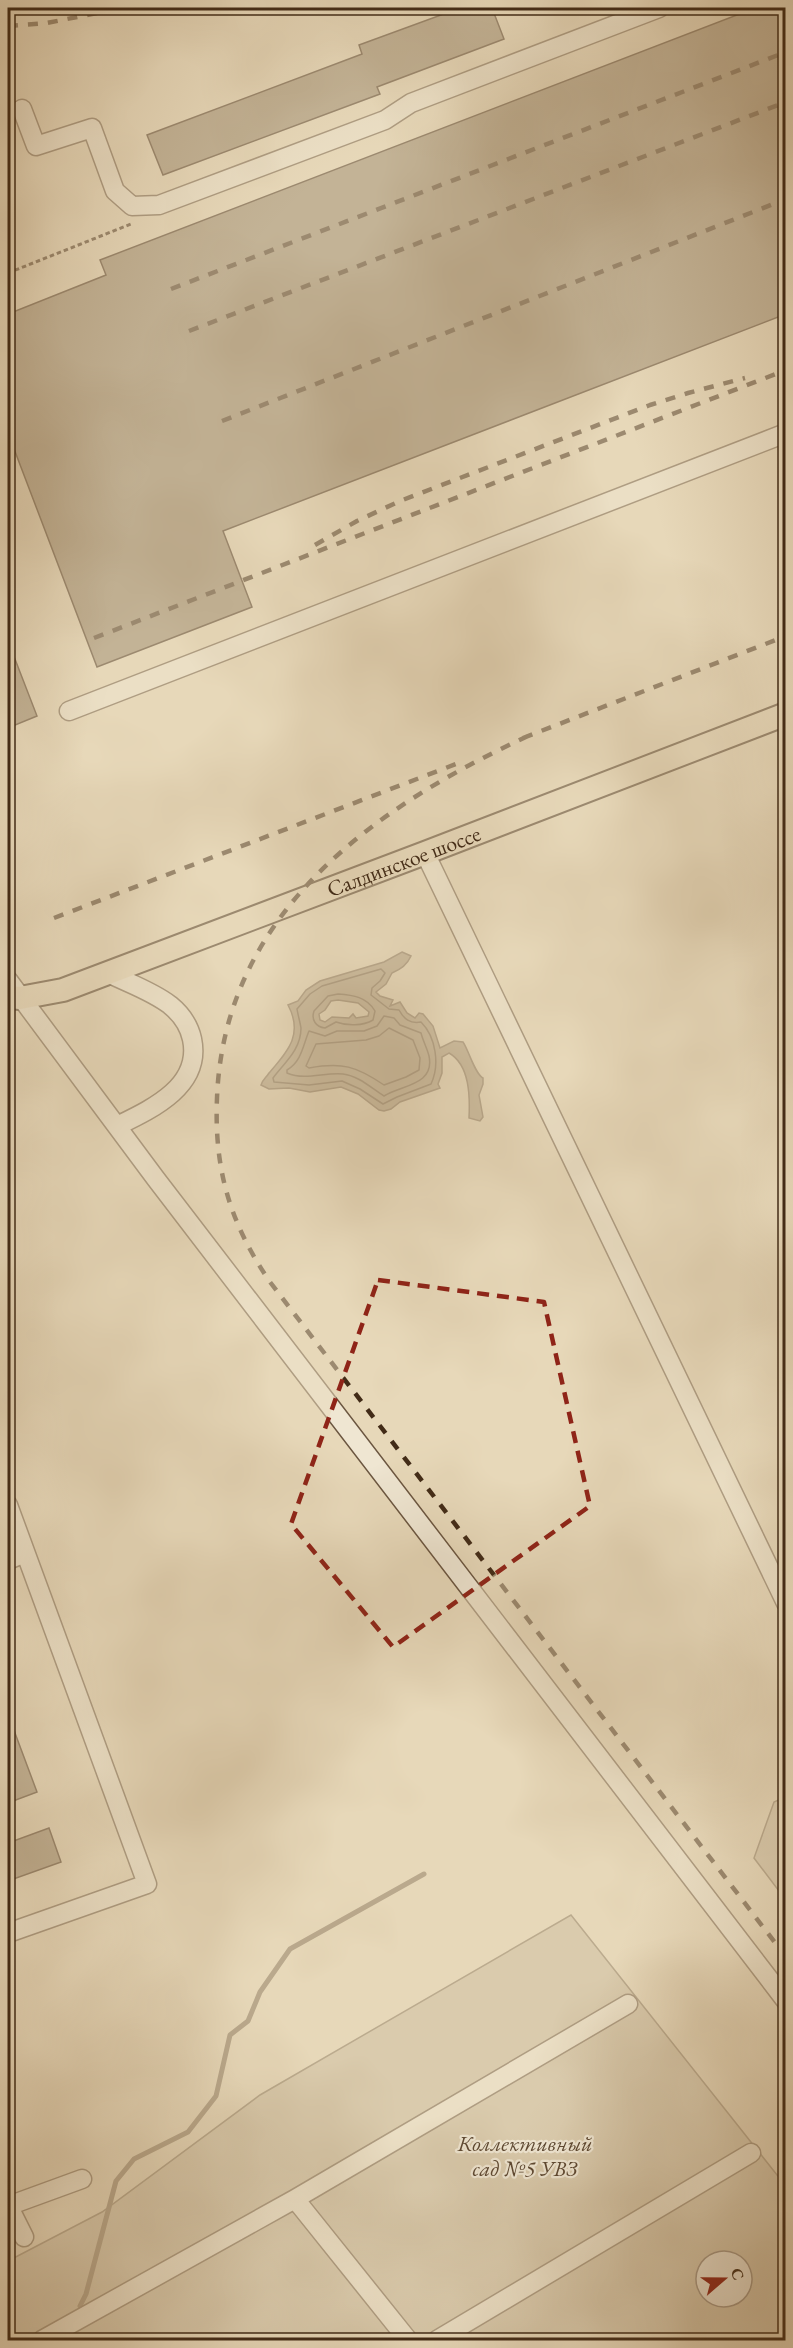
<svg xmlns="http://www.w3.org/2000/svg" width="793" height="2348" font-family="'EB Garamond',serif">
	<rect width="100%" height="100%" fill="#e7d8b9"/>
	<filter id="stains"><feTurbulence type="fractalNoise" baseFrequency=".00333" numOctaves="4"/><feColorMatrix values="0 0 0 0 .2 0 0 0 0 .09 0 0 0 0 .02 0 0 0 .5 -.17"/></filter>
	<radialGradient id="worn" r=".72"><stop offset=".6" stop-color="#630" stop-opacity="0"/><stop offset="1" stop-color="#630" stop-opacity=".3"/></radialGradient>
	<!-- green -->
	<path fill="#cbbb9d" stroke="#86735a" stroke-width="1.5" fill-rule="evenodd" d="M785,1797V1899L754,1858L774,1802Z
		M571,1915L785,2185V2340H8V2261L102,2212L260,2095ZM706,2261H742V2297H706Z"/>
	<!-- water -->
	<path fill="#af9d82" stroke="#836f57" stroke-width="1.5" fill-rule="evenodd" d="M402,952L411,956C407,965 401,969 392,973L386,984L376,992L380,996L393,1000L390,1006L400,1002L407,1013L415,1018L419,1013L423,1014L433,1026L440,1048L454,1041L463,1042C469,1051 475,1074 483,1078V1084L479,1095L483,1117L480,1121L469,1118C470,1097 470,1065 449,1053L442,1057V1073L438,1084L440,1088L400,1102L391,1109L384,1111L379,1110L358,1094L341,1087L310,1092L289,1088L269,1089L261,1085C263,1079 266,1078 269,1073C287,1052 304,1035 288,1005L298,1001L306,990L320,981L384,962ZM338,1000L358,1003L369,1012L368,1016L356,1018L353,1014L349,1018L332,1017L325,1022L320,1020L319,1014L325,1010L331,1001Z"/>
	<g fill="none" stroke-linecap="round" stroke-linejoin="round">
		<!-- shore -->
		<path stroke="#78644c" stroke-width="1.5" d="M381,969L385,973L380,981L372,988L371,995L389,1009L399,1010C404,1019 410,1024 421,1022C436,1037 440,1065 431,1084L397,1097L383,1104L360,1089L342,1081L309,1085L274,1082L273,1078C284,1063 301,1050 301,1028C300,1022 298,1015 297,1009L310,994L322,986Z
			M338,994C353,995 367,997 375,1011L373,1020C363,1026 347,1026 336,1022L325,1028C316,1027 311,1020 314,1011L328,996Z
			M384,1016L394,1018L400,1025L421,1033C423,1041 427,1048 429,1056C435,1085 402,1085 384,1096C371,1088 359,1076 343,1074C324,1072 306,1081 287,1073V1070C302,1061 303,1045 309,1031L325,1036L337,1031H364L377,1026Z
			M389,1028L413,1040L420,1058L419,1070L406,1077L384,1085C356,1066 342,1062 309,1068L306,1066L316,1044L366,1040L379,1036Z"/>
		<!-- stream -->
		<path stroke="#836f57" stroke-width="5" d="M80,2306L86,2294L116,2181L134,2159L188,2132L216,2096L230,2035L248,2021L260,1992L290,1949L424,1874"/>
	</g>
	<!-- building -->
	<path fill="#98856b" stroke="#422b17" stroke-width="1.5" d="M460,8H492L504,39L377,87L380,94L163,175L147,135L362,54L359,45Z
		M755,8H786V314L223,531L252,607L97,667L8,433V314L106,275L100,260Z
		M8,641L37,716L8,728Z
		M8,1717H9L37,1792L8,1803Z
		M49,1828L61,1862L8,1881V1843Z"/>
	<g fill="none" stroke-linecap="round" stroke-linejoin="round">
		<!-- minor casing -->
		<g stroke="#6b5640" stroke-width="21">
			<path id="minor" d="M22,109L36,146L92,128L115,191L132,206L159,205L385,120L411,103L659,8
				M69,711L786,433
				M425,853L786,1603
				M108,973C128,983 152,991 170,1005C181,1014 189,1025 192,1039C202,1086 152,1109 117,1126
				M8,980L156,1179L786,2001
				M8,1505L147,1884L8,1933
				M8,1560L25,1553
				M295,2199L408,2340
				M8,2205L24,2237
				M8,2206L82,2179
				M42,2340L295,2199L628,2004
				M437,2340L751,2153"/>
		</g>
		<!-- major casing -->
		<g stroke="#422b17" stroke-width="26">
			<g id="major">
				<path id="s1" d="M8,997L20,998L63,990L425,853L786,714"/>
			</g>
		</g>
		<!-- path -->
		<path stroke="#422b17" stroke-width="3" stroke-dasharray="4.5 3" stroke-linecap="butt" d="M8,273L131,224"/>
		<!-- minor -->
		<use href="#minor" stroke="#efe6d2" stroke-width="18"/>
		<!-- major -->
		<use href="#major" stroke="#e7d8b9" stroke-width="22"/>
		<!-- rail -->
		<path stroke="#422b17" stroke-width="4.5" stroke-dasharray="10 10" stroke-linecap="butt" d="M8,26L47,23L122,8
			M171,289L786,52
			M189,331L786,102
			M222,421L786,199
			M315,545L357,521L400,501L650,405L688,393L745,378
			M94,638L786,370
			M528,736C375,807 224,912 217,1098C214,1170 230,1223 270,1282L786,1957
			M523,738L786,636
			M54,918L456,764"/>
	</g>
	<!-- marked area -->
	<path d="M0 0H793V2348H0ZM378,1280L544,1302L590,1506L393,1647L291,1524Z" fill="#e7d8b9" fill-opacity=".55" fill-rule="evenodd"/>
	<path fill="none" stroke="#8f2418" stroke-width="4.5" stroke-dasharray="12 8" stroke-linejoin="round" d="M378,1280L544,1302L590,1506L393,1647L291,1524Z"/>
	<g text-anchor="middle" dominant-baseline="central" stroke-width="4.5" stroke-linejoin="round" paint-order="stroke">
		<!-- street labels -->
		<g font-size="22" fill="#422b17" stroke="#efe6d2">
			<text stroke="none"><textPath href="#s1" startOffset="420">Салдинское шоссе</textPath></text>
		</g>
		<!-- park labels -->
		<g font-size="22" font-style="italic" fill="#5d4832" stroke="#efe6d2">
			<text x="525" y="2143">Коллективный<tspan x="525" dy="25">сад №5 УВЗ</tspan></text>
		</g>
	</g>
	<!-- margin -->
	<rect width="793" height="2348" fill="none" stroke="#e7d8b9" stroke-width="30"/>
	<rect x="9" y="9" width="775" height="2330" fill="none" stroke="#422b17" stroke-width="3"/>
	<rect x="15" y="15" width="763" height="2318" fill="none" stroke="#422b17" stroke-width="1.5"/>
	<!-- north arrow -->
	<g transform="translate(724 2279) rotate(70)"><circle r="28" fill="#efe6d2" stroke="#aa9b87" stroke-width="1.5"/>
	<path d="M0-4.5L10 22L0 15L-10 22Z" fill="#8f2418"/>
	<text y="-9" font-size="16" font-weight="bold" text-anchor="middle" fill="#422b17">С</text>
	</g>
	<rect width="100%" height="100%" filter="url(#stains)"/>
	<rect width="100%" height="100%" fill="url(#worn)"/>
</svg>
